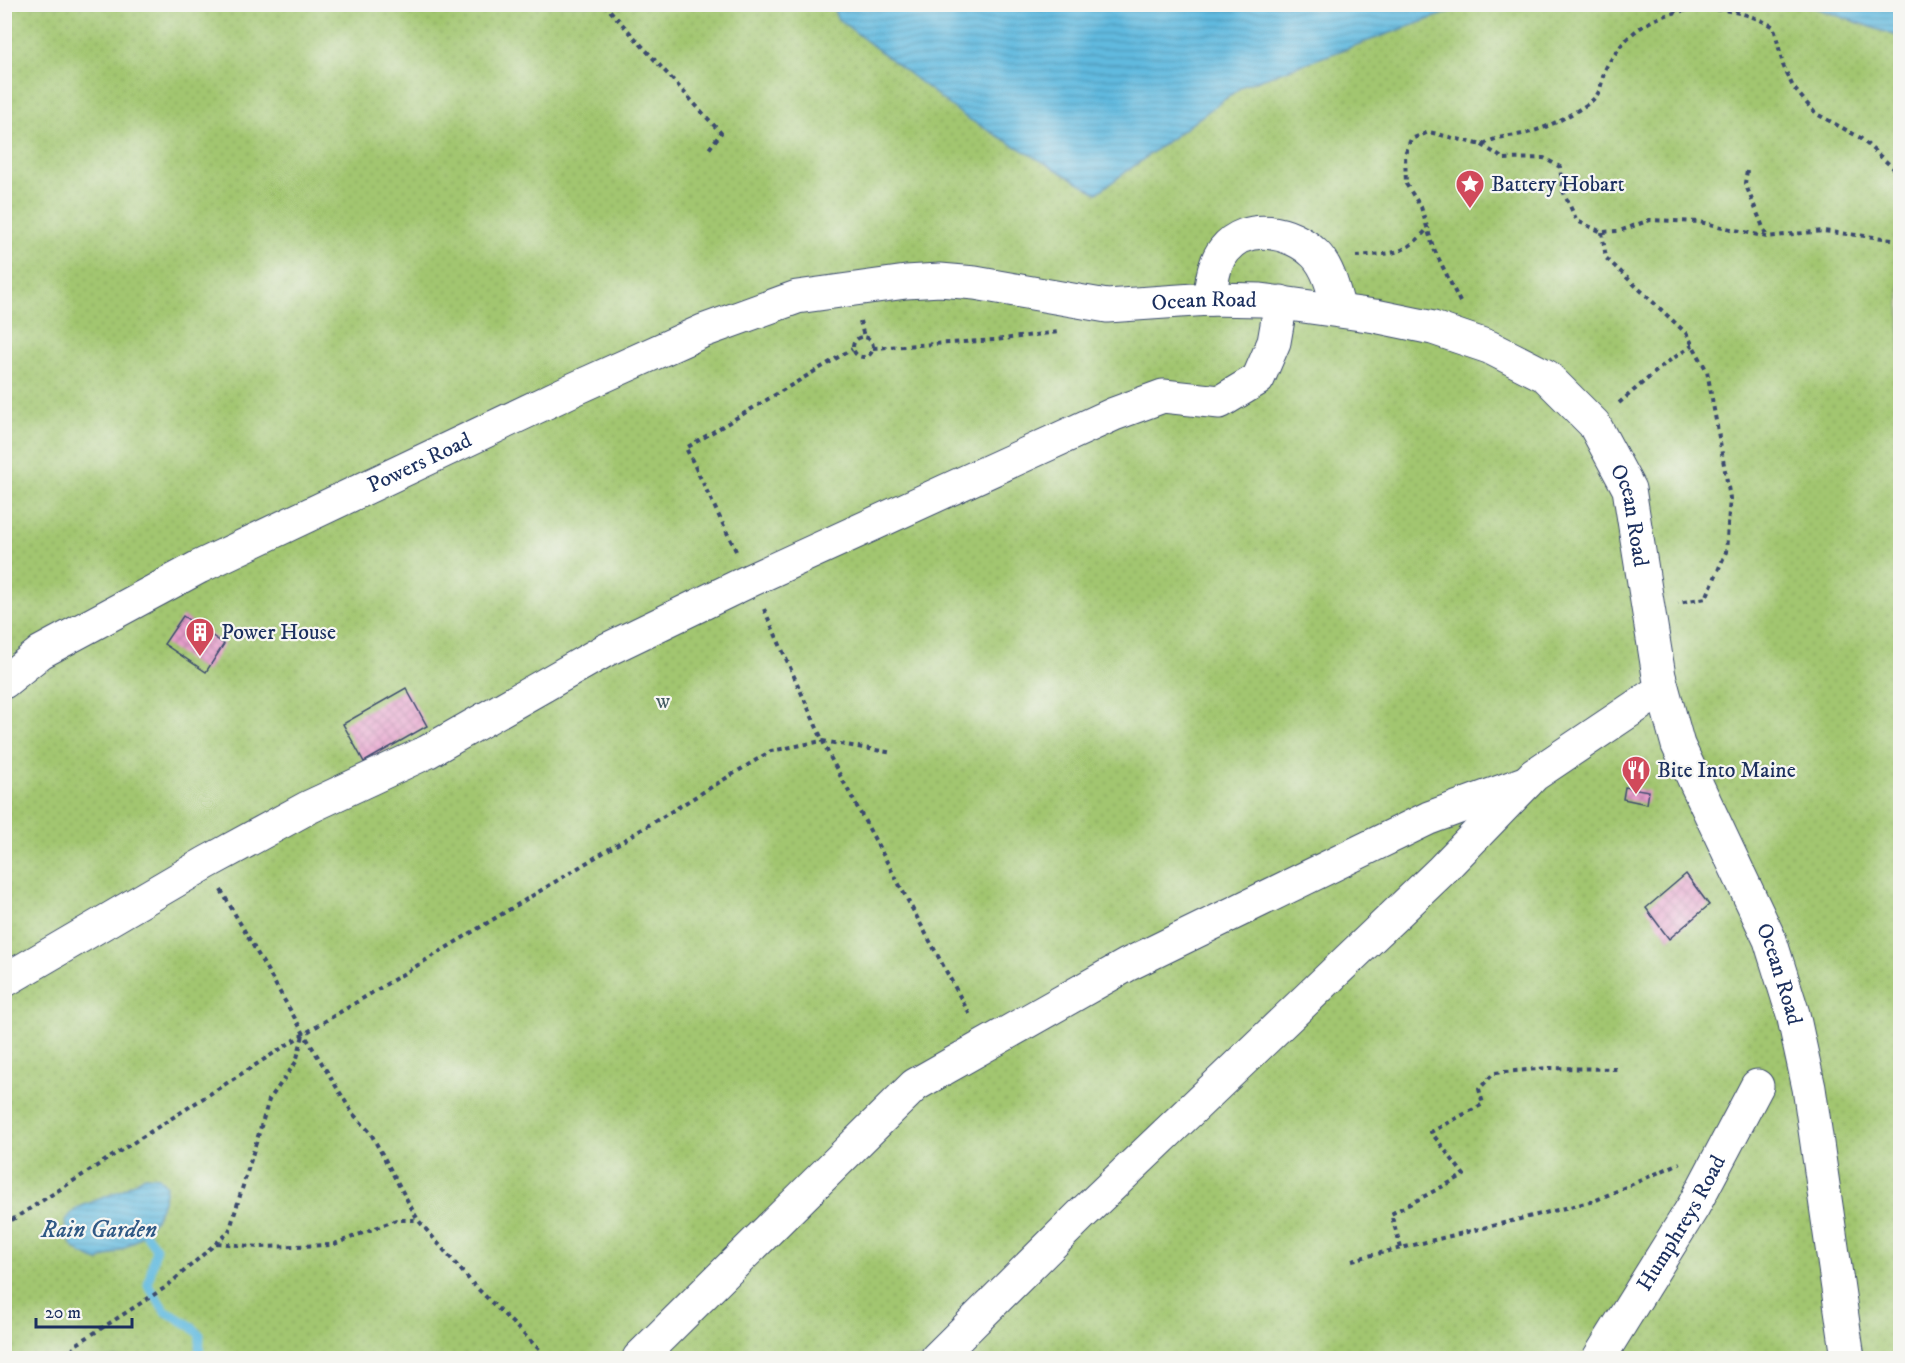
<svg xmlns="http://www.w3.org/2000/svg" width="1905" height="1363" font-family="'IM FELL DW Pica',serif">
	<defs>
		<pattern id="park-dots" width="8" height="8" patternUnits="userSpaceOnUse" patternTransform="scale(1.5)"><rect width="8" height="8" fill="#a2c66f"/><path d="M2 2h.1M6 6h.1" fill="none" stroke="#8baa63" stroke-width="1.8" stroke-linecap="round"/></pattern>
		<pattern id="water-rules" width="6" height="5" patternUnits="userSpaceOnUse" patternTransform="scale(1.5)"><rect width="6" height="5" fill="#61badf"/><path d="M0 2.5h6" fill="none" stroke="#4f98b8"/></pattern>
		<pattern id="building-cross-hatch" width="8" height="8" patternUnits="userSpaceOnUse" patternTransform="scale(1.5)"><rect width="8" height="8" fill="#e79dcb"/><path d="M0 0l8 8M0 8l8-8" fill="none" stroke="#ba80a8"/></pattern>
	</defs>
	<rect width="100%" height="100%" fill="#f6f6f2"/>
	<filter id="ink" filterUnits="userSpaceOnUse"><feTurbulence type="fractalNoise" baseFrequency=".0167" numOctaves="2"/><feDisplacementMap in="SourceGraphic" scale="12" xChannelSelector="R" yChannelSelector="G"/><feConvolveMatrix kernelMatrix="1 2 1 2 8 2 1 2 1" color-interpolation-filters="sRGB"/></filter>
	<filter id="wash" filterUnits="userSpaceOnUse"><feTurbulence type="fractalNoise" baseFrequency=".008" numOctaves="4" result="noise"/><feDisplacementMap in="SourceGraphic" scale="24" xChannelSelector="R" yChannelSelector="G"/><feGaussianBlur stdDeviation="1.35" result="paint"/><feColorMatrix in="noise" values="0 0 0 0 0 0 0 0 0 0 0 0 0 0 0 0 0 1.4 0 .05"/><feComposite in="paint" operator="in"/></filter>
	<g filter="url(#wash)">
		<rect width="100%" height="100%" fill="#e8e4c5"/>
		<!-- park -->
		<path fill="url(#park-dots)" stroke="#5e7a66" stroke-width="1.5" d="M5,5H832L837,18L1097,193L1244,85L1469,5H1807L1900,37V1358H5Z"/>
		<!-- water -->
		<path fill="url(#water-rules)" stroke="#3e749e" stroke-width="1.5" d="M832,5V4L1469,5L1244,85L1097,193L965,117L837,18Z
			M1807,5H1900V37L1813,7Z
			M145,1176L159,1177L166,1186C161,1229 134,1245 98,1261C75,1253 66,1245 65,1220L77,1208L122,1190Z"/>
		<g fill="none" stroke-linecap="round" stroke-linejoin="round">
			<!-- stream -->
			<path stroke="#61badf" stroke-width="9" d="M145,1233L156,1248L148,1285L165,1311L191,1326L200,1335L199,1358"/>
		</g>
		<g id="blocks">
			<!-- building -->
			<path fill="url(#building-cross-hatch)" d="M183,616L224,644L206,672L164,644Z
				M406,688L427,726L364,762L343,724Z
				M1625,787L1649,791L1647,804L1623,799Z
				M1686,874L1709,905L1669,939L1646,908Z"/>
		</g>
	</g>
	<g filter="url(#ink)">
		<use href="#blocks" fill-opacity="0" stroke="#3a4a6d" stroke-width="1.5"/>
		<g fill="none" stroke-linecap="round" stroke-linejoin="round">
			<!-- minor casing -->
			<g stroke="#3a4a6d" stroke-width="35">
				<g id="minor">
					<path d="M1209,299C1212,283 1213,264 1224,250C1247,221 1292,231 1315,254C1329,268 1334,292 1339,310"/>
					<path id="s1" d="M4,682L41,652L199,567L570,391L703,331L797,297L906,282L940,280L975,283L1107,306L1209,299L1261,300L1375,316L1433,328L1489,347L1546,376L1594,424L1629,489L1659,676L1678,745L1770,940L1793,1014L1809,1088L1848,1358"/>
					<path d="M4,981L206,863L307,808L427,752L606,650L751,580L1114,414L1163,396L1220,402L1258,379L1274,342L1281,302"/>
					<path d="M639,1358L915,1085L1127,965L1429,818L1527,782"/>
					<path d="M937,1358L1081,1215L1440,872L1534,775L1662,689"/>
					<path id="s2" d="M1599,1358L1693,1207L1757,1086"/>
				</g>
			</g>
			<!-- path -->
			<path stroke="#3a4a6d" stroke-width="4" stroke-dasharray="4.5 4.5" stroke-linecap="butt" d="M604,4L721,133L709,149
				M1482,145L1504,159L1544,158L1560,167L1563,191L1577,221L1602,232L1619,231L1650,220L1700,222L1767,237L1822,231L1900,240
				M1747,171L1745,183L1767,237
				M1602,232L1606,258L1686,333L1707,371L1730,498L1726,552L1706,598L1678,603
				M1356,256C1393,253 1403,257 1429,227
				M1460,302L1433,247L1421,207L1406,184L1405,154L1411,139L1429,132L1482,145C1503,133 1514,138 1534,131C1550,126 1569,116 1583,107C1606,93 1598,84 1607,66C1611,59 1616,53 1620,47C1655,1 1729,0 1774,27L1783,65L1793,87L1815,113L1859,137L1900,174
				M860,321L864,337
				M853 347a10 10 0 1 1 20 0a10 10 0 1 1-20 0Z
				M873,348L995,340L1058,332
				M1619,403L1666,363L1693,345
				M736,551L686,448L852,349
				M764,609L829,755L971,1017
				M221,890L304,1034L353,1114L370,1132L418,1220L473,1284L548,1358
				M4,1225L304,1034L771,751L822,741L893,753
				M217,1243L259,1247L332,1245L396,1220H417
				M1401,1248L1391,1214L1464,1175L1431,1132L1483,1104L1479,1089L1494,1073L1548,1068L1620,1069
				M1352,1260L1594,1201L1680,1163
				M66,1358L77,1344L166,1287L229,1232L269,1100L296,1062L303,1035"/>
			<!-- minor -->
			<use href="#minor" stroke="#fff" stroke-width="33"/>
		</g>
	</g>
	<!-- icons -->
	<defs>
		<g id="sight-pin" transform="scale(1.5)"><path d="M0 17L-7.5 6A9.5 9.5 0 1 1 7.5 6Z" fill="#d1495b" stroke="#f6f6f2"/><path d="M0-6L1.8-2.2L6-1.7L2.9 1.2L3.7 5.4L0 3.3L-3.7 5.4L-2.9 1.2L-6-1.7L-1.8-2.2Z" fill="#fff"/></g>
		<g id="building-pin" transform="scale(1.5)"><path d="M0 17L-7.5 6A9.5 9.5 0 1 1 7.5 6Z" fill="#d1495b" stroke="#f6f6f2"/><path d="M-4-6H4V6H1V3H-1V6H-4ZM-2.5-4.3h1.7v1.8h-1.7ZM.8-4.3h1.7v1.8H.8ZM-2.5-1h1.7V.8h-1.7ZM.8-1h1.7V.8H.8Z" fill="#fff"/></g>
		<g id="restaurant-pin" transform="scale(1.5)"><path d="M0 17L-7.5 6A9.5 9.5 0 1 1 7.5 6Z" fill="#d1495b" stroke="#f6f6f2"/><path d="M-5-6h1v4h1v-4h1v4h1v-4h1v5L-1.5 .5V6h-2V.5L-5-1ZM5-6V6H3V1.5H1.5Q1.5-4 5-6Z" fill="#fff"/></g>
	</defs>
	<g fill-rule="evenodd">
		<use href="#sight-pin" x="1470" y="184"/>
		<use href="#building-pin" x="200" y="632"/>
		<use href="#restaurant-pin" x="1636" y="770"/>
	</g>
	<g text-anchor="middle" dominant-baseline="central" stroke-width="4.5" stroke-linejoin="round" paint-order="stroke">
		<!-- poi labels -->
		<g font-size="22" fill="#1b2f5e" stroke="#f6f6f2" text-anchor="start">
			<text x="1491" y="184">Battery Hobart</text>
			<text x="221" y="632">Power House</text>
			<text x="1657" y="770">Bite Into Maine</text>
		</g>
		<!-- street labels -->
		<g font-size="22" fill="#1b2f5e" stroke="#f6f6f2">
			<text stroke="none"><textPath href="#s1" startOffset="1294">Ocean Road</textPath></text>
			<text stroke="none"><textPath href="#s1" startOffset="471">Powers Road</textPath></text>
			<text stroke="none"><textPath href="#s1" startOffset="1816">Ocean Road</textPath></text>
			<text stroke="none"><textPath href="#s1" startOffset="2302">Ocean Road</textPath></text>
			<text stroke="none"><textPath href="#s2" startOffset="158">Humphreys Road</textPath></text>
		</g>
		<!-- park labels -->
		<g font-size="22" fill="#445c63" stroke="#f6f6f2">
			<text x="663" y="701">w</text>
		</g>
		<!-- water labels -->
		<g font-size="24" font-style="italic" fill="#305985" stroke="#f6f6f2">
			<text x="99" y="1230">Rain Garden</text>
		</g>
	</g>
	<!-- margin -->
	<rect width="1905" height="1363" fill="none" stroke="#f6f6f2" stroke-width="24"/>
	<!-- scale -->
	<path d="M36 1318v9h96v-9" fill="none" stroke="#1b2f5e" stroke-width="3"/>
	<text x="45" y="1318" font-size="18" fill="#1b2f5e" stroke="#f6f6f2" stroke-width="4.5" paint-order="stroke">20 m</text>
</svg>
